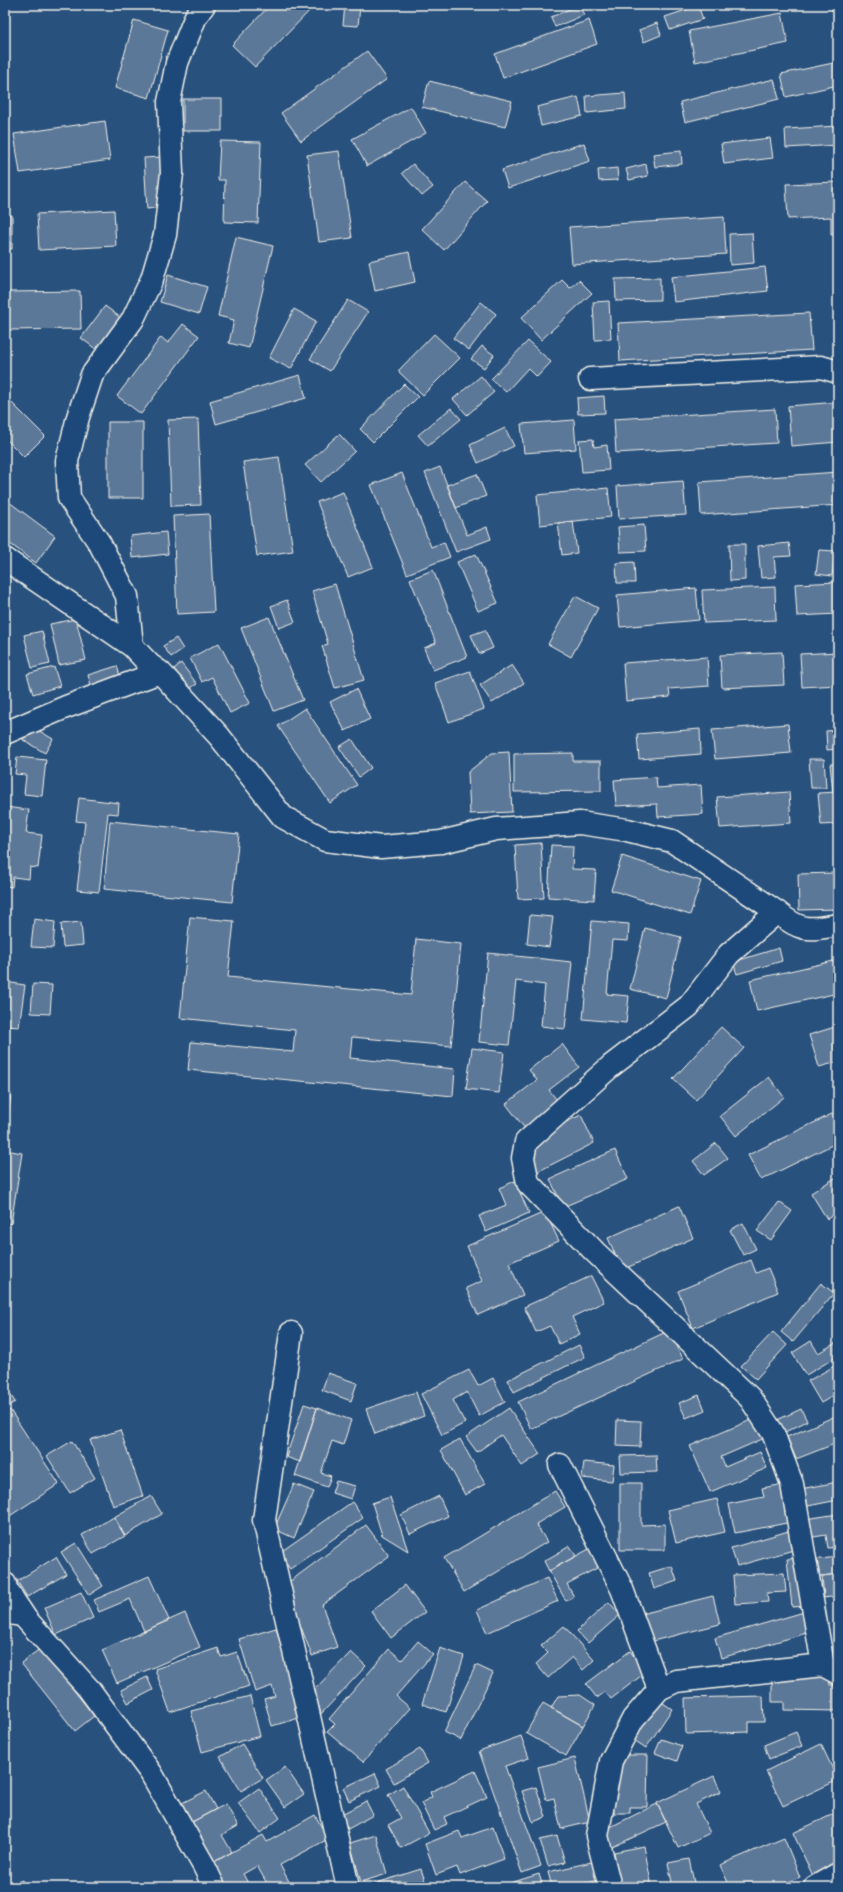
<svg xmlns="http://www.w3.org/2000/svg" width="843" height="1892" font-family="'Indie Flower',sans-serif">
	<rect width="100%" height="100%" fill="#28517e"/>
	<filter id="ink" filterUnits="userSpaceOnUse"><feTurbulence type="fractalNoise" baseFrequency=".025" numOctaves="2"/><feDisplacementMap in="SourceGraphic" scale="8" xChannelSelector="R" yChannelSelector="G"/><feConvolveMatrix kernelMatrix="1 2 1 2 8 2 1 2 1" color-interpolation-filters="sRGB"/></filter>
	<g filter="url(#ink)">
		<!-- building -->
		<path fill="#5b7899" stroke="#f4f1e8" d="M270,5H315L255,67L232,45Z
			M345,5H393L392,8L360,6L358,26L343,25Z
			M488,5H503L502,8Z
			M579,5L584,15L555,27L551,17Z
			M836,5H838V18L831,9Z
			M698,6L703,19L670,30L665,17Z
			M782,13L788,43L695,62L689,31Z
			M134,20L168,30L149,98L115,88Z
			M589,20L597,44L503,78L495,54Z
			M657,23L661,35L644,42L639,30Z
			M367,51L387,79L301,141L281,113Z
			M838,62V85L786,97L781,74Z
			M774,79L779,99L685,122L680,102Z
			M429,81L512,101L505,127L422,107Z
			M625,93L626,109L587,113L586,96Z
			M578,97L582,116L541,126L537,107Z
			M183,99H222V131H183Z
			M411,107L426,133L367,166L352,139Z
			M105,121L110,160L20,173L14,134Z
			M838,126V145L786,148L785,129Z
			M770,138L773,158L724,164L721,144Z
			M220,141L261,142L258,223L224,222L225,180H218Z
			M584,143L590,161L508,188L502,170Z
			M339,151L352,238L319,242L307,155Z
			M681,151L682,164L655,167L653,154Z
			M161,157L164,207L147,209L144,158Z
			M413,164L433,187L422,196L402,173Z
			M646,164L648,176L629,180L626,169Z
			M617,168L618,180L599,181L598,170Z
			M465,182L487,201L444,250L422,229Z
			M838,182V234L831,235V217L788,219L786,184Z
			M114,210L116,246L39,250L37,214Z
			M5,215H12V249H5Z
			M724,217L726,254L572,264L569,227Z
			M752,233L754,263L730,265L729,234Z
			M236,237L273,246L249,348L229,343L234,320L218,316Z
			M409,252L415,282L375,291L369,261Z
			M765,267L768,291L674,302L671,277Z
			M168,275L207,287L199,314L160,302Z
			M660,278V300L616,301L615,279Z
			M562,280L570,288L579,280L592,293L541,340L521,318Z
			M80,291L81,329L8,330L7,292Z
			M348,300L368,312L330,371L310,359Z
			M609,301L611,339L595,340L593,302Z
			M481,302L496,314L469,350L453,338Z
			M105,306L121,318L97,350L81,338Z
			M294,309L316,321L291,369L269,358Z
			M809,313L812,350L620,361L618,323Z
			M183,324L199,336L141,414L117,396L161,337L168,343Z
			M434,334L460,358L423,395L398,371Z
			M528,341L551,362L537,377L528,368L506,392L491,379Z
			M482,346L494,355L484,368L471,359Z
			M300,375L306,398L216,424L210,401Z
			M481,376L494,392L467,415L453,399Z
			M404,384L418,397L373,442L360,429Z
			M5,396L45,436L24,457L5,438Z
			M604,396L605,413L578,414L577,398Z
			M838,402V442L791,446L788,406Z
			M451,408L461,419L428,446L418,435Z
			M775,409L777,443L616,453L614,419Z
			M198,419L201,505L171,506L168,420Z
			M574,420L576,449L524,453L521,424Z
			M108,422H143V498H108Z
			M505,428L514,446L478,463L470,445Z
			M339,434L355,451L321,482L305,465Z
			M593,439L594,447L607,445L609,470L582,472L579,440Z
			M279,457L293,551L257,556L243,462Z
			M440,467L467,535L487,527L491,539L456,552L425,473Z
			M838,472V505L701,515L699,482Z
			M402,473L431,547L444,542L450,557L407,574L371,485Z
			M477,474L486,496L456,508L447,485Z
			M683,481L686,515L619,519L617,486Z
			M608,488L611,517L540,525L537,495Z
			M343,492L373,567L348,577L317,502Z
			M5,499L55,536L36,563L5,540Z
			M209,514L214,612L177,614L173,516Z
			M573,521L577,553L562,555L558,523Z
			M644,525L646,551L620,552L618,527Z
			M166,532L168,554L132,558L130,536Z
			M789,543L791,556L774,557L776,577L761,578L758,546Z
			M729,544H745V580L730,581Z
			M819,550L835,551L832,576L816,574Z
			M476,554L498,603L478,611L457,562Z
			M634,562L635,583H617L616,563Z
			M433,570L467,657L433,670L424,648L436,643L410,579Z
			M838,582V614L797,616L795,584Z
			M335,584L364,680L335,688L322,646L328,644L312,591Z
			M775,587L776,620L704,623L702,590Z
			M696,588L699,620L620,627L617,595Z
			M575,596L598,608L571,657L548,644Z
			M287,600L295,622L279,628L271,606Z
			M269,617L303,700L274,711L241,628Z
			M76,619L86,660L59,665L50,624Z
			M485,630L493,648L479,654L471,635Z
			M42,631L50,664L32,668L24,635Z
			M176,638L183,649L171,657L163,646Z
			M219,643L250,703L230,713L212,677L202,682L190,658Z
			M782,652L784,685L722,688L720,655Z
			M838,652V685L802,687L800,654Z
			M707,657L709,686L669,689L670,697L626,701L623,663Z
			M181,663L197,684L189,689L174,669Z
			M512,665L524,683L492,703L480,685Z
			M117,666L121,679L92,688L88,675Z
			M54,667L60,686L33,694L27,674Z
			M470,671L484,709L449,722L435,683Z
			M356,689L370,719L345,731L330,702Z
			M305,708L357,785L330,803L278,726Z
			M788,724L791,753L715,759L712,730Z
			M31,726L53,739L45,753L23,740Z
			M700,729L701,754L639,759L637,734Z
			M838,730V749L827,750L826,731Z
			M352,739L371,768L359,777L339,747Z
			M509,752L512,812L470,814L468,772L492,753Z
			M573,753V761H601V791L514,792V754Z
			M17,757L46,760L42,796L24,794L26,775L15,774Z
			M809,759H824L826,788H811Z
			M830,764H838V792L833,793Z
			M656,777L657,788L701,785L703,814L658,817L657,804L616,806L614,780Z
			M789,792L791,823L720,828L717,797Z
			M838,792V824L821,825L818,793Z
			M79,798L119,803L118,814L108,813L99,892L77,890L85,822L76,821Z
			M5,807L29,810L26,833L42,835L38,868L30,867L29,879L13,877L12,887L5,886Z
			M110,821L239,834L232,902L104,889Z
			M541,843L544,898L518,899L515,845Z
			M551,845L573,846L572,869L596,870L594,900L548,897Z
			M622,856L701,881L690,915L611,890Z
			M834,857H838V873H835Z
			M835,873H838V909L799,910L798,874Z
			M530,915L553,917L549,947L527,944Z
			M190,917L234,921L228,977L411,995L416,939L461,944L451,1046L352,1037L350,1058L455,1069L453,1096L188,1070L191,1042L293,1052L295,1030L180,1018Z
			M34,919L55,922L53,948L31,947Z
			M592,921L629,924L628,941L612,940L607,994L629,996L626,1023L583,1019Z
			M81,922L83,945L63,947L61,924Z
			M645,928L681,937L666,998L630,989Z
			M779,948L782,961L737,974L733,962Z
			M488,953L572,962L565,1029L541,1026L545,985L516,981L509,1045L479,1042Z
			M838,960V993L757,1011L750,980Z
			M5,982L25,985L19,1027L5,1026Z
			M33,984L52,985L50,1014L31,1013Z
			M838,1026V1062L819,1067L809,1035Z
			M721,1027L744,1048L696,1100L673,1079Z
			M562,1044L579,1067L549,1090L560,1104L526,1130L506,1104L537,1080L529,1070Z
			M472,1048L504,1052L499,1093L466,1089Z
			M769,1077L784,1097L736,1136L720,1116Z
			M5,1093L11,1094L7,1127L5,1126Z
			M838,1111V1142L761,1180L748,1155Z
			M581,1115L594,1143L535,1173L533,1143L553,1128Z
			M716,1143L728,1158L704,1175L693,1161Z
			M5,1150L22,1153L11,1224L5,1223Z
			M615,1150L628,1179L563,1207L550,1179Z
			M838,1176V1196L835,1198L838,1203V1212L827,1219L811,1193Z
			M515,1181L529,1213L486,1232L479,1216L506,1205L499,1188Z
			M779,1202L792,1211L771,1240L757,1231Z
			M679,1206L693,1238L622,1270L608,1238Z
			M545,1212L559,1241L509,1263L523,1295L478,1315L466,1288L482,1281L467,1246Z
			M743,1223L756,1249L743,1255L730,1230Z
			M751,1260L756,1273L768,1268L778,1292L693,1328L678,1291Z
			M591,1276L604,1302L572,1317L580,1334L559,1344L550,1326L536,1332L524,1307Z
			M821,1283L834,1293L793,1342L781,1332Z
			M670,1330L683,1359L531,1429L518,1402Z
			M773,1332L787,1345L756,1379L741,1366Z
			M811,1341L818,1353L836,1343L838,1347V1356L806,1375L792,1353Z
			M579,1345L585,1357L514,1392L508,1380Z
			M838,1364V1393L821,1403L808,1381Z
			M469,1370L478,1386L493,1378L505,1402L479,1416L467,1392L453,1400L465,1423L442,1435L421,1394Z
			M328,1373L357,1383L351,1401L322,1390Z
			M5,1386L15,1402L5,1408Z
			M416,1392L424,1416L375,1434L366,1409Z
			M699,1395L705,1410L686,1418L679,1403Z
			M304,1404L317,1408L300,1462L286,1457Z
			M317,1408L351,1420L343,1445L332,1441L321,1473L331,1476L327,1487L295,1476Z
			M509,1408L540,1454L522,1466L501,1435L477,1452L466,1437Z
			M801,1409L807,1421L781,1434L775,1421Z
			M10,1410L59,1484L5,1519V1482L7,1481L5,1478V1413Z
			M838,1415V1446L837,1443L796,1459L787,1437Z
			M758,1417L767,1437L721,1457L725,1467L760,1452L767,1468L710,1492L690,1446Z
			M617,1420L641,1421L640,1447L616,1446Z
			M120,1430L143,1496L113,1506L90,1440Z
			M460,1439L485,1484L465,1495L441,1450Z
			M72,1441L95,1478L70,1493L47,1456Z
			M656,1455L657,1472L621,1473L620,1456Z
			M584,1462L614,1465L612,1481L582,1478Z
			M336,1481L355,1486L351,1499L332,1493Z
			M838,1482V1500L803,1507L800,1489Z
			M620,1483H641V1525L665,1524V1550H620Z
			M294,1484L314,1492L294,1538L274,1529Z
			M785,1484L792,1522L735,1533L729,1504L764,1497L762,1488Z
			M555,1491L565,1507L536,1524L547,1542L464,1592L444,1558Z
			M151,1496L162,1514L125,1536L114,1517Z
			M439,1496L448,1516L410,1534L401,1515Z
			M390,1497L408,1551L382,1535L372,1503Z
			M717,1499L725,1532L676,1543L668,1510Z
			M352,1502L363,1518L290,1569L279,1553Z
			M838,1514V1547L828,1548L826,1535L808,1538L805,1519Z
			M114,1517L125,1536L93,1554L82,1535Z
			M366,1525L389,1556L322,1605L337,1647L312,1656L285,1585Z
			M792,1530L797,1549L737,1566L731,1548Z
			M76,1543L103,1586L89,1595L61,1552Z
			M570,1546L576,1556L549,1571L544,1561Z
			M589,1549L599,1567L567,1584L574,1597L566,1601L549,1571Z
			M56,1557L66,1574L27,1597L17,1581Z
			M838,1557V1574L813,1577L811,1560Z
			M801,1558L806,1606L792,1607L787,1559Z
			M672,1566L677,1581L654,1589L649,1573Z
			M784,1573L786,1592L767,1593L768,1602L735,1604L733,1575Z
			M838,1574V1596L824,1598L822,1576Z
			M149,1576L169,1620L144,1631L130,1599L99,1612L94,1600Z
			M547,1578L558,1601L487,1633L477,1610Z
			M405,1585L425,1612L391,1638L371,1611Z
			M81,1592L93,1618L56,1635L44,1608Z
			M713,1596L720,1624L645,1643L637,1615Z
			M609,1602L620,1615L588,1643L577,1631Z
			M804,1612L810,1632L721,1658L715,1638Z
			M185,1613L200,1647L117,1683L102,1650Z
			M564,1626L594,1660L583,1670L572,1657L548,1678L536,1664L548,1653L541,1646Z
			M276,1628L302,1717L272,1726L264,1699L275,1696L272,1686L255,1692L239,1639Z
			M418,1641L433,1654L396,1696L410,1708L363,1762L327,1732L335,1724L329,1719L389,1649L402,1660Z
			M41,1648L94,1716L75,1731L21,1663Z
			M218,1648L221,1657L237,1652L249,1686L170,1712L155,1669Z
			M440,1648L464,1656L446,1712L422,1704Z
			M630,1651L646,1672L611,1699L605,1692L597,1698L586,1684Z
			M351,1652L366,1666L321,1714L314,1690Z
			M476,1665L493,1673L461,1740L444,1732Z
			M147,1677L153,1690L128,1703L121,1690Z
			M772,1677H829L830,1685H838V1711L784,1710V1702H772Z
			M580,1695L595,1705L583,1726L551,1708L558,1696Z
			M250,1696L260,1736L202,1752L191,1711Z
			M763,1696L764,1722H749V1732L686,1734L685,1698Z
			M657,1699L672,1709L646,1748L631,1738Z
			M543,1703L583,1726L566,1756L526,1733Z
			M796,1732L802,1746L769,1759L764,1745Z
			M521,1736L529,1758L505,1766L541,1866L522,1873L479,1751Z
			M661,1739L682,1746L677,1761L655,1753Z
			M242,1744L263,1778L241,1791L220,1757Z
			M821,1744L838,1780L783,1806L766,1771Z
			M420,1749L428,1763L394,1783L386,1769Z
			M617,1755H648L647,1807H630V1813H607V1797H616Z
			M575,1758L590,1822L561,1829L554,1798L546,1800L538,1767Z
			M285,1767L304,1794L285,1807L266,1780Z
			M475,1771L487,1797L444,1817L447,1824L434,1830L421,1803L432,1797L430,1792Z
			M375,1773L381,1786L349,1801L343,1788Z
			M714,1776L721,1792L696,1804L710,1833L678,1848L657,1803Z
			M403,1786L429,1833L401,1848L388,1825L401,1818L388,1795Z
			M536,1787L546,1817L533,1822L522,1791Z
			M259,1788L280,1818L260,1833L238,1803Z
			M206,1791L216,1809L192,1822L182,1803Z
			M366,1801L373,1815L348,1829L340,1815Z
			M226,1804L238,1826L222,1835L232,1852L214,1862L192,1822Z
			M657,1804L666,1822L608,1849L600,1832Z
			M838,1812V1865L813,1876L793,1833Z
			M315,1815L328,1839L280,1865L292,1887H269L257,1866L243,1874L250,1887H228L214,1862L263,1835L267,1842Z
			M493,1827L504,1859L460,1875L457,1867L436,1875L425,1844L459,1831L462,1838Z
			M376,1835L387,1874L361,1882L350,1843Z
			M557,1836L565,1862L548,1866L540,1840Z
			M784,1838L800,1877L777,1887H730L720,1865Z
			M644,1846L652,1887H621L614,1852Z
			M689,1859L695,1887H673L668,1863Z
			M596,1861L600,1880L569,1887H552L548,1872Z
			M421,1869L427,1887H364Z
			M539,1874L543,1887H498Z
			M22,1880L25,1887H8Z
			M717,1883L718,1887H697Z"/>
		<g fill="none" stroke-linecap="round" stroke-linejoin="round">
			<!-- lane casing -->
			<g stroke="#f4f1e8" stroke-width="18">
				<path id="lane" d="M5,1616L26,1619"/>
			</g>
			<!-- street casing -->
			<g stroke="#f4f1e8" stroke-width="25">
				<path id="street" d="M590,379L821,367L838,372
					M5,559L132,646L150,665L160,672L219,736L283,817L325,840L381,847L441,842L496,829L580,823L627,830L672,841L777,912C801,932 808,930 838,925
					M132,646L127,596L100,544L69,498L67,461L78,417L92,375L133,319L152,279L165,235L172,173L169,102L177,63L196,16L204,5
					M5,733L66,707L160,672
					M777,912L729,954L689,1006L611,1066L526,1142L523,1158L528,1183L595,1252L750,1398L773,1433L792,1484L823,1665L838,1673
					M291,1333L264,1520L348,1887
					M560,1465L622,1589L659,1689
					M5,1584L6,1589L26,1619L89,1689L151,1773L204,1866L214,1887
					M610,1887L597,1836L611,1761L633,1719L659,1689L676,1681L823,1665
					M815,1887L838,1874"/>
			</g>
			<!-- lane -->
			<use href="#lane" stroke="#1f4a7a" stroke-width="15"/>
			<!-- street -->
			<use href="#street" stroke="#1f4a7a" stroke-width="22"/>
		</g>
	</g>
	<!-- margin -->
	<rect width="843" height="1892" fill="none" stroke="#1f4a7a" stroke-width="20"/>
	<rect x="10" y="10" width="823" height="1872" fill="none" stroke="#f4f1e8" stroke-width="1.5" filter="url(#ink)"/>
</svg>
